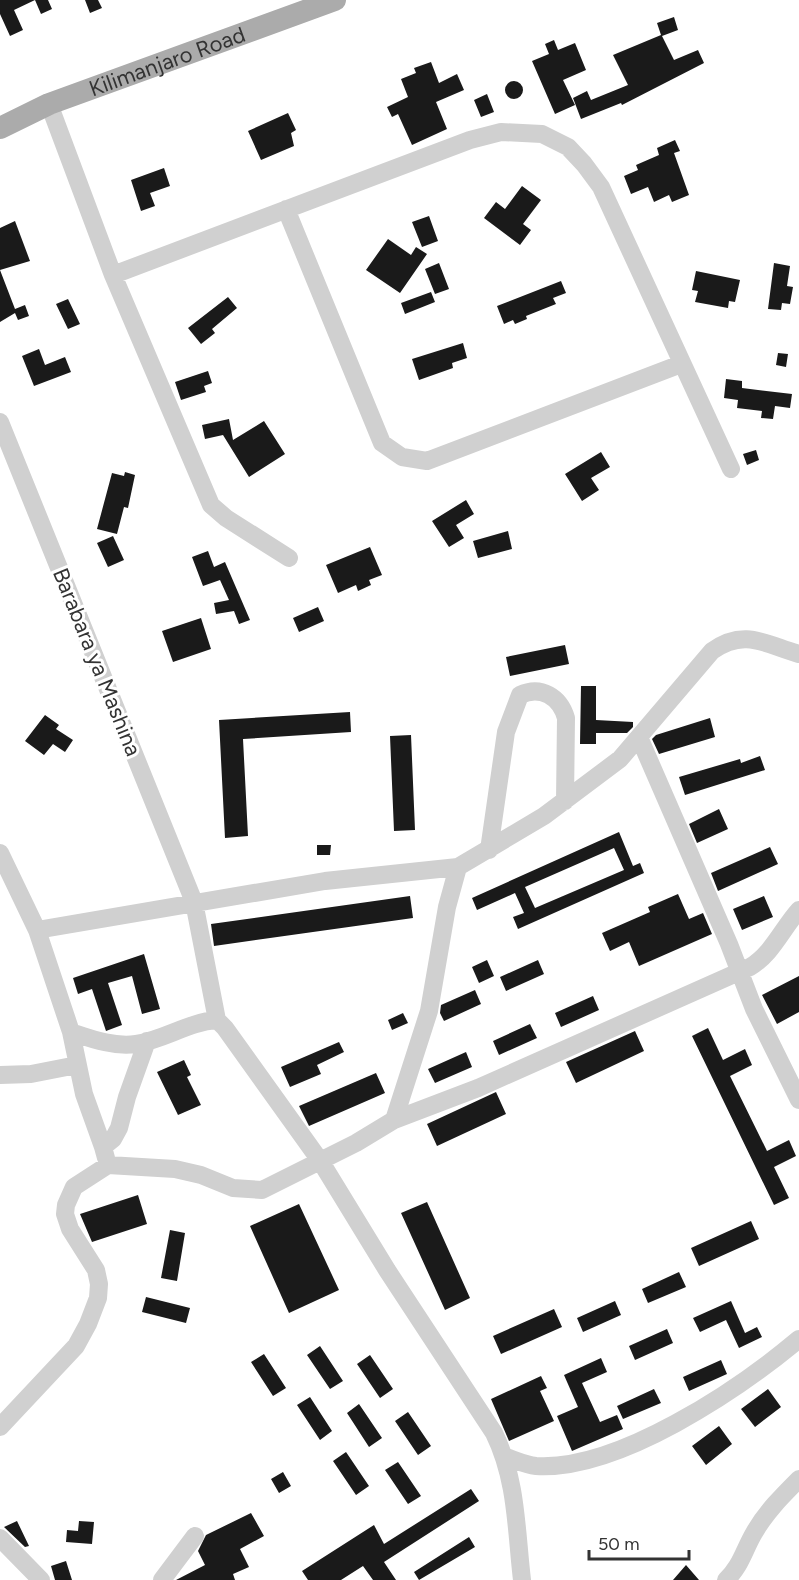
<svg xmlns="http://www.w3.org/2000/svg" width="799" height="1580" font-family="Figtree,sans-serif">
	<rect width="100%" height="100%" fill="#fff"/>
	<!-- building -->
	<path fill="#1a1a1a" fill-rule="evenodd" d="M0,0H48L52,9L41,14L35,0L14,10L23,30L10,36L0,14Z
		M85,0H98L102,8L90,13Z
		M674,17L678,30L662,36L674,60L698,50L704,63L622,105L621,103L581,119L573,98L587,91L591,100L628,85L613,55L661,35L657,23Z
		M554,40L558,50L575,43L586,70L563,80L575,105L555,114L532,61L549,54L545,44Z
		M431,62L439,83L457,74L464,90L436,102L447,129L412,145L398,114L392,117L387,107L408,97L401,79L416,73L414,68Z
		M505 90a9 9 0 1 1 18 0a9 9 0 1 1-18 0Z
		M487,94L494,112L481,117L474,100Z
		M288,113L296,130L291,133L294,146L261,160L248,131Z
		M675,140L680,151L674,153L689,195L672,202L669,195L654,202L648,187L631,194L624,176L638,170L636,165L659,155L657,148Z
		M164,168L170,186L150,193L155,206L141,211L131,180Z
		M522,186L541,200L523,224L531,230L520,245L484,218L496,202L505,209Z
		M429,216L438,241L422,247L412,222Z
		M15,221L30,261L0,270L15,309L25,305L29,316L18,320L15,313L0,322V228Z
		M388,239L411,255L416,247L427,254L400,293L366,270Z
		M439,263L449,289L435,294L425,269Z
		M774,263L790,266L787,286L793,287L790,304L782,303L781,310L768,309Z
		M696,271L740,280L735,302L729,301L728,308L695,302L698,291L692,290Z
		M561,281L566,293L553,298L556,304L526,316L527,319L515,324L513,320L504,324L497,306Z
		M431,292L435,302L405,314L401,303Z
		M228,297L237,308L212,329L215,333L201,344L188,328Z
		M68,299L80,324L68,329L56,304Z
		M463,343L467,358L452,363L453,368L419,380L412,359Z
		M39,349L45,365L65,357L71,372L34,386L22,356Z
		M778,353L788,354L786,367L776,365Z
		M208,371L212,383L204,386L206,392L181,400L175,382Z
		M726,379L742,381V388L792,394L790,408L775,406L773,419L761,418L762,411L737,408L738,400L724,398Z
		M229,419L233,440L264,421L285,454L249,477L223,435L205,439L202,425Z
		M756,450L759,460L747,465L743,454Z
		M601,452L610,467L591,478L599,490L582,501L565,474Z
		M125,472L135,475L128,508L124,507L117,534L97,529L112,473L124,476Z
		M466,500L474,514L456,525L464,538L449,547L432,521Z
		M508,531L512,549L478,558L473,541Z
		M113,536L124,560L108,567L97,543Z
		M370,547L382,575L369,580L371,585L358,591L356,585L338,593L326,565Z
		M208,551L214,567L225,562L250,620L239,624L234,611L216,614L214,603L229,600L220,580L203,586L192,557Z
		M318,607L324,621L299,632L293,618Z
		M201,618L211,649L173,662L162,631Z
		M565,645L569,664L510,676L506,657Z
		M581,686H596V720L633,722V727L627,733H596V744H580Z
		M350,712L351,732L243,739L248,836L225,838L219,720Z
		M45,715L59,725L56,729L73,740L65,752L53,744L44,755L25,741Z
		M710,718L715,737L659,754L652,739L656,735Z
		M411,735L415,830L394,831L390,736Z
		M760,756L765,770L685,795L679,777L740,759L741,763Z
		M719,809L728,829L697,843L689,824Z
		M619,832L633,866L640,863L644,873L518,929L513,917L524,913L515,893L477,910L472,898ZM614,848L624,870L535,908L525,887Z
		M317,845H331L330,855H317Z
		M770,847L778,864L718,891L711,873Z
		M678,894L689,919L703,913L712,934L639,966L629,942L610,951L602,933L650,912L648,907Z
		M410,896L413,918L214,946L211,924Z
		M764,896L773,917L742,930L733,909Z
		M144,954L160,1009L142,1014L132,976L108,983L122,1025L106,1031L92,989L78,994L73,978Z
		M487,960L494,976L479,983L472,967Z
		M538,960L544,974L506,991L500,977Z
		M799,976V1012L777,1024L762,995Z
		M475,990L481,1004L444,1021L440,1013L441,1005Z
		M593,996L599,1010L561,1027L555,1013Z
		M403,1013L408,1023L392,1030L388,1020Z
		M530,1024L537,1038L499,1055L493,1041Z
		M708,1028L723,1060L745,1049L752,1065L730,1076L767,1151L789,1140L796,1156L774,1167L789,1198L774,1205L692,1036Z
		M635,1031L644,1051L576,1083L566,1062Z
		M339,1042L344,1052L317,1065L321,1074L290,1087L281,1067Z
		M466,1052L472,1067L435,1083L428,1069Z
		M184,1060L191,1075L187,1077L201,1105L178,1115L157,1072Z
		M376,1073L385,1093L309,1126L299,1106Z
		M496,1092L506,1114L437,1146L427,1124Z
		M138,1195L147,1224L92,1242L80,1214Z
		M427,1202L470,1298L445,1310L401,1213Z
		M299,1204L339,1290L289,1313L250,1226Z
		M751,1221L759,1239L699,1266L691,1248Z
		M170,1230L185,1233L177,1281L161,1278Z
		M679,1272L686,1287L648,1303L642,1289Z
		M146,1297L190,1308L186,1323L142,1312Z
		M615,1301L621,1315L583,1332L577,1318Z
		M731,1301L745,1333L757,1327L762,1337L739,1348L726,1320L700,1332L693,1318Z
		M554,1309L562,1327L501,1354L493,1336Z
		M667,1329L673,1343L635,1360L629,1346Z
		M320,1346L343,1381L330,1389L307,1355Z
		M264,1354L286,1388L273,1396L251,1362Z
		M370,1355L393,1389L380,1398L357,1364Z
		M601,1358L607,1372L582,1383L600,1422L617,1415L623,1429L572,1451L557,1416L578,1407L564,1375Z
		M721,1360L727,1374L689,1391L683,1377Z
		M541,1376L547,1388L540,1391L554,1421L509,1441L491,1399Z
		M654,1389L661,1403L623,1419L617,1406Z
		M768,1389L781,1407L755,1427L741,1409Z
		M310,1397L332,1431L320,1440L297,1405Z
		M359,1404L382,1438L369,1447L347,1413Z
		M408,1412L431,1446L418,1455L395,1421Z
		M719,1426L732,1444L706,1465L692,1446Z
		M346,1452L369,1486L356,1495L333,1461Z
		M398,1462L421,1496L408,1504L385,1470Z
		M283,1472L291,1486L279,1493L271,1479Z
		M471,1489L479,1501L384,1562L396,1580H373L363,1566L341,1580H308L302,1571L374,1525L384,1544Z
		M251,1513L264,1536L240,1549L249,1567L233,1574L235,1580H176L205,1565L198,1551L206,1535Z
		M17,1521L29,1546L25,1547L4,1527Z
		M79,1521L94,1522L92,1544L66,1542L67,1530L78,1531Z
		M469,1537L475,1547L419,1580L414,1572Z
		M66,1561L72,1580H55L51,1566Z
		M686,1565L699,1580H673Z"/>
	<g fill="none" stroke-linecap="round" stroke-linejoin="round">
		<!-- minor -->
		<path stroke="#d0d0d0" stroke-width="18" d="M49,104L113,275L211,505L226,518L289,558
			M286,209L382,443L402,457L427,461L681,364
			M113,275L470,140L501,132L542,134L568,147L584,164L601,187L731,469
			M0,422L194,902L217,1020
			M639,737L729,944L754,1009L799,1100
			M489,850L506,732L520,695C541,685 560,697 566,718L565,801
			M0,853L37,930L71,1032L84,1094L103,1147
			M37,930L325,881L458,867
			M71,1032C92,1039 113,1047 136,1044C164,1040 188,1022 217,1020L225,1028L321,1162L387,1270L494,1433C517,1480 516,1529 522,1580
			M0,1075L31,1074L77,1065
			M394,1120L429,1011L447,907L458,867L544,816L620,759L712,651C744,628 765,644 799,654
			M106,1158L103,1147L113,1139L119,1128L127,1097L147,1041
			M0,1427L76,1346L88,1324L98,1298L99,1284L96,1270L70,1229L65,1214L66,1205L74,1187L108,1165L175,1169L201,1175L233,1188L262,1190L356,1143L394,1120L478,1088L750,967C772,954 782,929 799,910
			M506,1457C515,1460 526,1465 536,1466C618,1471 738,1390 799,1339
			M0,1538L41,1580
			M162,1580L195,1536
			M726,1580C741,1566 744,1550 754,1533C766,1512 782,1496 799,1479"/>
		<!-- major -->
		<path stroke="#ababab" stroke-width="22" id="s1" d="M0,128L49,104L335,0"/>
	</g>
	<g text-anchor="middle" dominant-baseline="central" stroke-width="6" stroke-linejoin="round" paint-order="stroke">
		<!-- street labels -->
		<g font-size="22" fill="#333" stroke="#fff">
			<text stroke="none"><textPath href="#s1" startOffset="180">Kilimanjaro Road</textPath></text>
			<text transform="translate(97 662) rotate(68)">Barabara ya Mashina</text>
		</g>
	</g>
	<!-- scale -->
	<path d="M589 1550v9h100v-9" fill="none" stroke="#333333" stroke-width="3"/>
	<text x="598" y="1550" font-size="18" fill="#333333" stroke="#ffffff" stroke-width="4.5" paint-order="stroke">50 m</text>
</svg>
